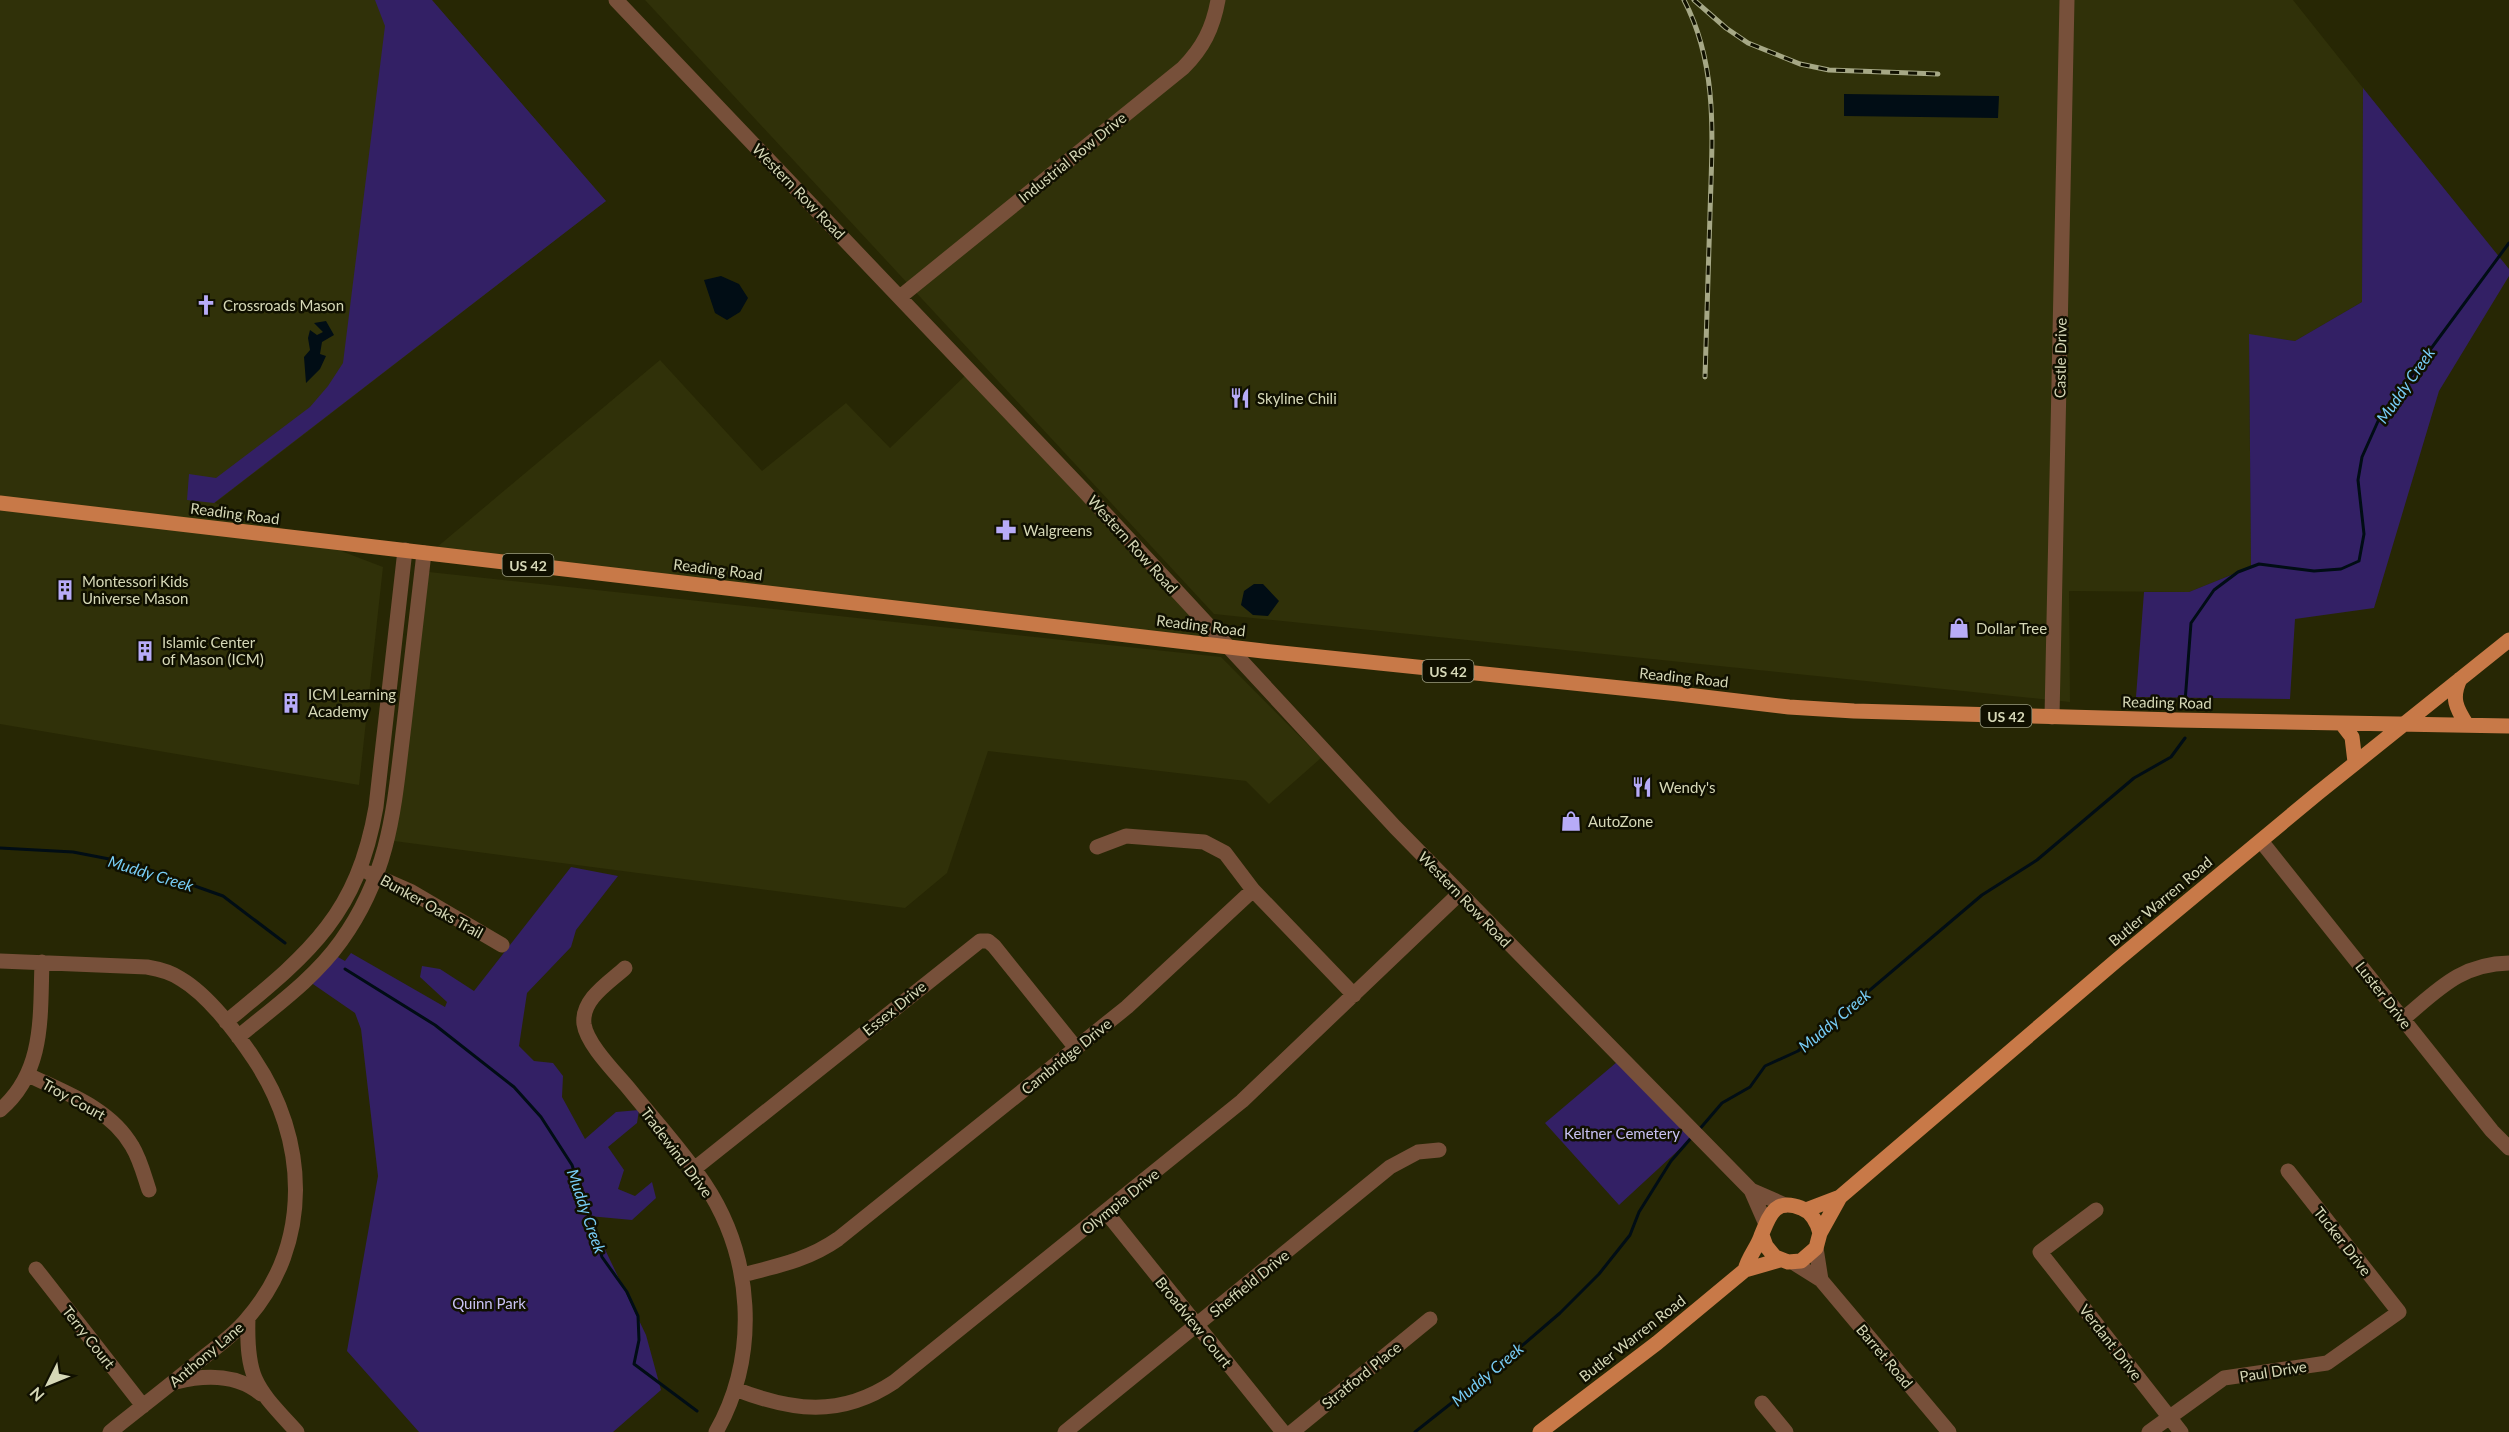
<svg xmlns="http://www.w3.org/2000/svg" width="2509" height="1432" font-family="Lato,sans-serif">
	<rect width="100%" height="100%" fill="#272704"/>
	<!-- built -->
	<path fill="#303109" d="M0,0H432L606,201L215,503L383,567L359,785L0,724Z
		M645,0H2293L2363,88L2362,302L2295,341L2249,335L2251,567L2189,592L2069,591L2070,702L1214,614Z
		M660,360L762,471L846,403L890,448L970,371L1226,646L430,553Z
		M429,572L1221,657L1321,758L1269,804L1246,781L988,751L947,873L905,908L394,841Z"/>
	<!-- green -->
	<path fill="#332065" d="M375,0H432L606,201L214,503L187,500L189,474L216,478L310,407L328,386L343,363L385,26Z
		M2363,88L2509,269V276L2439,391L2374,608L2295,619L2290,699L2136,697L2144,592H2189L2251,567L2249,334L2295,341L2362,302Z
		M571,867L618,876L576,930L571,947L527,993L519,1046L534,1061L553,1063L563,1076L562,1097L585,1139L616,1112L639,1110L637,1123L608,1147L624,1170L618,1189L635,1196L652,1182L656,1198L632,1220L589,1216L646,1335L661,1390L613,1432H419L347,1351L378,1176L361,1029L355,1013L310,982L336,956L345,961L351,953L445,1007L447,1002L420,977L422,966L440,969L474,991Z
		M1617,1062L1697,1133L1619,1205L1545,1123Z"/>
	<!-- water -->
	<path fill="#010d15" d="M1844,94L1999,96L1998,118L1844,116Z
		M721,276L739,284L748,298L740,312L727,320L715,313L704,280Z
		M326,321L334,335L322,342L320,354L326,356L320,369L306,383L304,357L310,350L308,338L310,330L317,335L323,332L314,323Z
		M1254,584H1263L1279,601L1268,616L1253,615L1241,605L1244,591Z"/>
	<g fill="none" stroke-linecap="round" stroke-linejoin="round">
		<!-- stream -->
		<path stroke="#010d15" stroke-width="3" d="M2185,702L2191,623L2214,590L2238,572L2259,564L2314,571L2341,569L2359,561L2364,534L2358,480L2362,457L2379,419L2509,243
			M0,848L73,852L130,863L223,896L285,943
			M345,969L435,1025L514,1087L541,1117L572,1165L602,1257L627,1292L638,1316L639,1340L634,1364L697,1411
			M1698,1131L1722,1103L1750,1087L1765,1066L1798,1051L1982,895L2037,860L2134,778L2171,757L2185,738
			M1415,1432L1502,1363L1560,1313L1599,1274L1630,1235L1639,1212L1671,1161L1691,1138"/>
		<!-- minor -->
		<path stroke="#77503a" stroke-width="15" d="M616,0L1085,492L1395,827L1751,1190L1765,1222
			M900,297L1183,68C1203,48 1213,28 1218,0
			M2052,717L2067,0
			M2261,841L2492,1131L2509,1148
			M1097,847L1126,836L1204,842L1225,853L1253,890
			M369,873L410,891L502,945
			M0,961L147,967C159,969 171,972 181,979C208,995 237,1033 254,1059C308,1139 313,1243 247,1319C233,1336 215,1348 199,1361C170,1385 140,1408 110,1432
			M625,968C610,982 581,999 584,1024C587,1045 617,1074 630,1090C655,1121 682,1150 704,1183C753,1256 760,1354 716,1432
			M2403,1019C2438,990 2460,964 2509,963
			M226,1022C307,955 357,917 376,807L405,550
			M238,1037C274,1007 314,979 341,941C391,871 394,806 404,725C411,668 417,610 424,553
			M28,1075C66,1093 110,1108 132,1146C140,1159 144,1175 149,1190
			M0,1110C45,1072 40,1016 42,962
			M694,1169L980,941H988L994,946L1076,1048
			M1751,1190L1785,1205
			M2096,1210L2040,1252L2181,1432
			M1106,1212L1283,1432
			M1816,1248L1821,1280
			M1794,1263L1821,1280L1949,1432
			M36,1269L143,1406
			M742,1275C777,1266 808,1260 838,1239L1127,1007L1253,890L1354,995
			M248,1318C246,1381 257,1388 297,1432
			M176,1382C204,1375 237,1374 261,1394
			M735,1389C792,1411 840,1418 894,1382L1242,1101L1459,894
			M1762,1403L1786,1432
			M1065,1432L1390,1167L1418,1152L1439,1150
			M1292,1432L1430,1319
			M2149,1432L2224,1378L2327,1363L2399,1312L2288,1171"/>
		<!-- major -->
		<path stroke="#c87948" stroke-width="15" d="M0,503L1263,651L1679,694L1789,707L1854,711L2176,720L2509,726
			M2460,679C2451,698 2456,708 2467,725
			M2342,724L2352,737L2355,762
			M1806,1210L1840,1197L2117,960L2318,793L2509,640
			M1762,1235L1766,1246L1775,1257L1788,1262L1801,1261L1816,1248L1820,1233L1840,1197
			M1745,1270C1748,1257 1757,1248 1761,1236C1769,1217 1774,1197 1801,1208C1812,1212 1817,1222 1820,1233
			M1540,1432L1657,1343L1745,1270L1780,1260"/>
		<!-- rail casing -->
		<g stroke="#a6a886" stroke-width="5">
			<path id="rail" d="M1684,0C1719,67 1712,140 1710,214C1708,268 1707,323 1705,377
				M1694,0L1726,28L1748,43L1800,64L1829,70L1938,74"/>
		</g>
		<!-- rail -->
		<use href="#rail" stroke="#101000" stroke-width="3" stroke-dasharray="9" stroke-linecap="butt"/>
	</g>
	<!-- icons -->
	<defs>
		<g id="church-bare" transform="scale(1.62)"><path d="M-1.2-6h2.4v3.5h3.3v2.4h-3.3V6h-2.4V-.1h-3.3v-2.4h3.3Z" fill="#b7abf8" stroke="#101000" stroke-width="2.5" paint-order="stroke"/></g>
		<g id="restaurant-bare" transform="scale(1.62)"><path d="M-5-6h1v4h1v-4h1v4h1v-4h1v5L-1.5 .5V6h-2V.5L-5-1ZM5-6V6H3V1.5H1.5Q1.5-4 5-6Z" fill="#b7abf8" stroke="#101000" stroke-width="2.5" paint-order="stroke"/></g>
		<g id="pharmacy-bare" transform="scale(1.62)"><path d="M-2-6h4v4h4v4h-4v4h-4v-4h-4v-4h4Z" fill="#b7abf8" stroke="#101000" stroke-width="2.5" paint-order="stroke"/></g>
		<g id="building-bare" transform="scale(1.62)"><path d="M-4-6H4V6H1V3H-1V6H-4ZM-2.5-4.3h1.7v1.8h-1.7ZM.8-4.3h1.7v1.8H.8ZM-2.5-1h1.7V.8h-1.7ZM.8-1h1.7V.8H.8Z" fill="#b7abf8" stroke="#101000" stroke-width="2.5" paint-order="stroke"/></g>
		<g id="shop-bare" transform="scale(1.62)"><path d="M-5-2.5h2.3a2.7 3.5 0 0 1 5.4 0H5L5.5 6h-11ZM-1.5-2.5h3a1.5 2.3 0 0 0-3 0Z" fill="#b7abf8" stroke="#101000" stroke-width="2.5" paint-order="stroke"/></g>
	</defs>
	<g fill-rule="evenodd">
		<use href="#church-bare" x="206" y="305"/>
		<use href="#restaurant-bare" x="1240" y="398"/>
		<use href="#pharmacy-bare" x="1006" y="530"/>
		<use href="#building-bare" x="65" y="590"/>
		<use href="#shop-bare" x="1959" y="628"/>
		<use href="#building-bare" x="145" y="651"/>
		<use href="#building-bare" x="291" y="703"/>
		<use href="#restaurant-bare" x="1642" y="787"/>
		<use href="#shop-bare" x="1571" y="821"/>
	</g>
	<g text-anchor="middle" dominant-baseline="central" stroke-width="5" stroke-linejoin="round" paint-order="stroke">
		<!-- shield labels -->
		<g fill="#101000" stroke="#9b9c80" stroke-width="1.5">
			<rect x="502.5" y="554" width="51" height="22" rx="4.5"/>
			<rect x="1422.5" y="660" width="51" height="22" rx="4.5"/>
			<rect x="1980.5" y="705" width="51" height="22" rx="4.5"/>
		</g>
		<g font-size="14" font-weight="bold" fill="#d6d8b7">
			<text x="528" y="565">US 42</text>
			<text x="1448" y="671">US 42</text>
			<text x="2006" y="716">US 42</text>
		</g>
		<!-- street labels -->
		<g font-size="15" fill="#d6d8b7" stroke="#101000">
			<text transform="translate(1072 157) rotate(-39)">Industrial Row Drive</text>
			<text transform="translate(799 191) rotate(46)">Western Row Road</text>
			<text transform="translate(2060 358) rotate(-89)">Castle Drive</text>
			<text transform="translate(235 513) rotate(7)">Reading Road</text>
			<text transform="translate(1133 544) rotate(48)">Western Row Road</text>
			<text transform="translate(718 569) rotate(7)">Reading Road</text>
			<text transform="translate(1201 625) rotate(7)">Reading Road</text>
			<text transform="translate(1684 677) rotate(6)">Reading Road</text>
			<text transform="translate(2167 702) rotate(1)">Reading Road</text>
			<text transform="translate(1465 899) rotate(46)">Western Row Road</text>
			<text transform="translate(2160 901) rotate(-40)">Butler Warren Road</text>
			<text transform="translate(432 906) rotate(29)">Bunker Oaks Trail</text>
			<text transform="translate(2384 995) rotate(52)">Luster Drive</text>
			<text transform="translate(894 1008) rotate(-39)">Essex Drive</text>
			<text transform="translate(1066 1056) rotate(-39)">Cambridge Drive</text>
			<text transform="translate(74 1099) rotate(29)">Troy Court</text>
			<text transform="translate(677 1152) rotate(53)">Tradewind Drive</text>
			<text transform="translate(1120 1201) rotate(-39)">Olympia Drive</text>
			<text transform="translate(2343 1241) rotate(52)">Tucker Drive</text>
			<text transform="translate(1249 1283) rotate(-39)">Sheffield Drive</text>
			<text transform="translate(1194 1322) rotate(51)">Broadview Court</text>
			<text transform="translate(89 1337) rotate(52)">Terry Court</text>
			<text transform="translate(1632 1338) rotate(-38)">Butler Warren Road</text>
			<text transform="translate(2111 1342) rotate(52)">Verdant Drive</text>
			<text transform="translate(206 1354) rotate(-40)">Anthony Lane</text>
			<text transform="translate(1885 1356) rotate(50)">Barret Road</text>
			<text transform="translate(2273 1371) rotate(-9)">Paul Drive</text>
			<text transform="translate(1361 1375) rotate(-39)">Stratford Place</text>
		</g>
		<!-- poi labels -->
		<g font-size="15" fill="#d6d8b7" stroke="#101000" text-anchor="start">
			<text x="223" y="305">Crossroads Mason</text>
			<text x="1257" y="398">Skyline Chili</text>
			<text x="1023" y="530">Walgreens</text>
			<text x="82" y="581">Montessori Kids<tspan x="82" dy="17">Universe Mason</tspan></text>
			<text x="1976" y="628">Dollar Tree</text>
			<text x="162" y="642">Islamic Center<tspan x="162" dy="17">of Mason (ICM)</tspan></text>
			<text x="308" y="694">ICM Learning<tspan x="308" dy="17">Academy</tspan></text>
			<text x="1659" y="787">Wendy's</text>
			<text x="1588" y="821">AutoZone</text>
		</g>
		<!-- park labels -->
		<g font-size="15" fill="#cac3f4" stroke="#101000">
			<text x="1622" y="1133">Keltner Cemetery</text>
			<text x="489" y="1303">Quinn Park</text>
		</g>
		<!-- water labels -->
		<g font-size="16" font-style="italic" fill="#78cdf6" stroke="#101000">
			<text transform="translate(2405 385) rotate(-55)">Muddy Creek</text>
			<text transform="translate(151 873) rotate(17)">Muddy Creek</text>
			<text transform="translate(1834 1020) rotate(-40)">Muddy Creek</text>
			<text transform="translate(587 1211) rotate(71)">Muddy Creek</text>
			<text transform="translate(1487 1374) rotate(-40)">Muddy Creek</text>
		</g>
	</g>
	<!-- north arrow -->
	<g transform="translate(48 1384) rotate(227)" stroke="#101000" stroke-width="4.5" paint-order="stroke">
	<path d="M0-4.5L10 22L0 15L-10 22Z" fill="#d6d8b7"/>
	<text y="-9" font-size="16" font-weight="bold" text-anchor="middle" fill="#d6d8b7">N</text>
	</g>
</svg>
